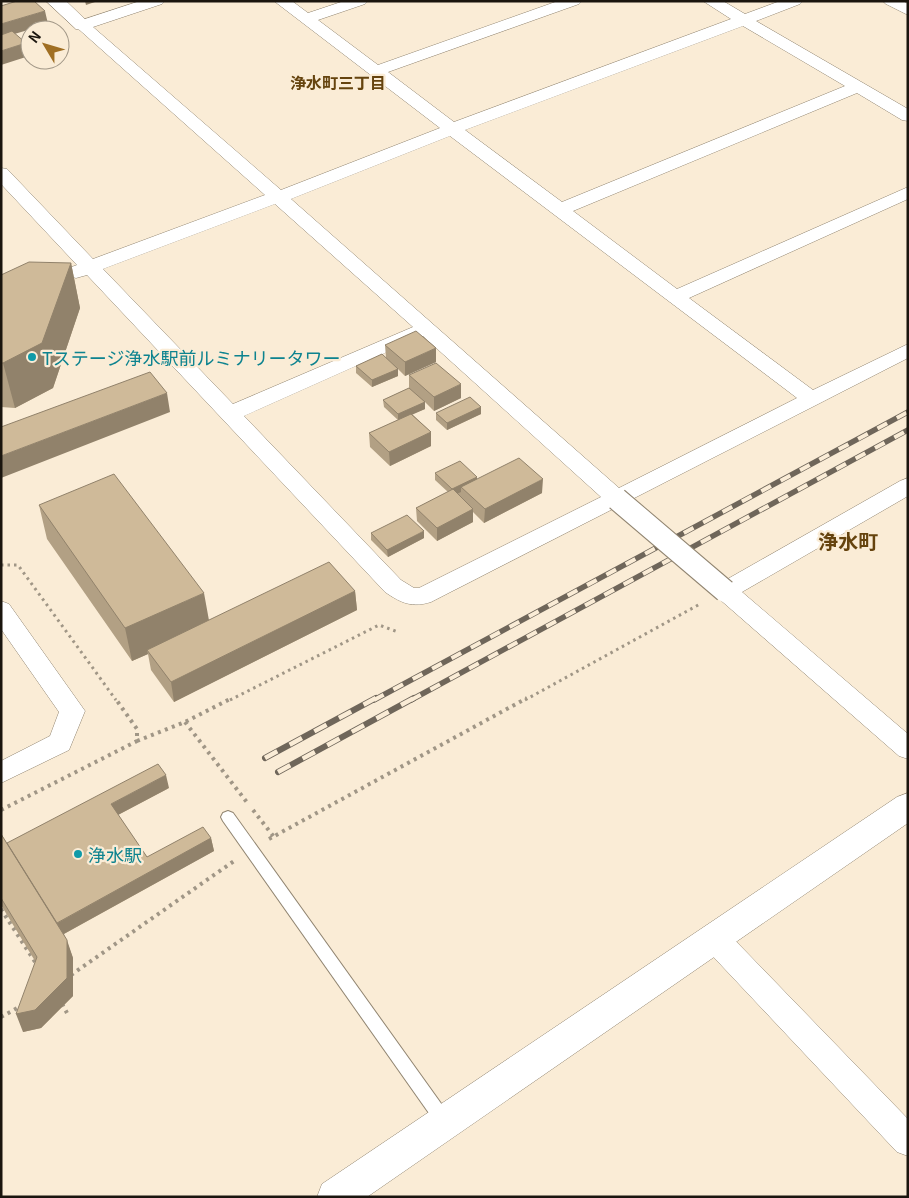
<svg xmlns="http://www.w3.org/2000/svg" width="909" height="1198" font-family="Georgia,'Noto Sans JP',serif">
	<rect width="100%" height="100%" fill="#faecd6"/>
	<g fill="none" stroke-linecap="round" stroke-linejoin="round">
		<!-- lane casing -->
		<g stroke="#908470" stroke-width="2">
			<path id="lane" d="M228,811L233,813L450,1116L452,1121L450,1126L444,1129L438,1126L223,821L221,817L223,813Z"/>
		</g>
		<!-- street casing -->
		<g stroke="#908470" stroke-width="1">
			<path id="street" d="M140,1H165L162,4L93,27L281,190L440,128L274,1H292L308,13L344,1H368L365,4L318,20L378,65L558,1H582L579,4L388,72L454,122L731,19L703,1H723L745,14L780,1H803L800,4L756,21L908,109V121L902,120L857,93L573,211L677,289L908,187V199L689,298L813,390L908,344V358L431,602C412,608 401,603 385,592L87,275L76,278L69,276L66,272L69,268L77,265L1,184V168L7,169L93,259L265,195L74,25L76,22ZM743,26L845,86L562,202L465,130ZM450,136L797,398L619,488L291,199ZM275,204L413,327L233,404L103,269ZM423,336L601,497L419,588H414L401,580L244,416Z
				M883,1H903L908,4V15L886,4Z
				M908,478V496L742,592L908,734V759L899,756L717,597L713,591L717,585L900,481Z
				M1,601L9,604L85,711L69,750L1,783V761L50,736L59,712L1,629Z
				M715,927L725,930L908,1119V1156L897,1152L705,948L701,939L705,930Z"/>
		</g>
		<!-- secondary casing -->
		<g stroke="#908470" stroke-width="1">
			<path id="secondary" d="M46,1H66L91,25L88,29L82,30L76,29Z
				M908,793V823L367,1197H317L322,1184L897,797Z"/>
		</g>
		<!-- path-far1 -->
		<path stroke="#a09686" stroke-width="3" stroke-dasharray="2.5 4" stroke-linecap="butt" d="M1,565H18L116,700
			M230,700L379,625L398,632
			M525,700L700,604"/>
		<!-- path -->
		<path stroke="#a09686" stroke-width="4" stroke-dasharray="3 4.5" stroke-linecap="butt" d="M185,722L249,805
			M137,741L185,722L232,698
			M1,810L137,741V729L115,698
			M253,810L274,837
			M269,839L527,698
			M1,909L37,965
			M71,975L234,861
			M62,1004L67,1013
			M1,1017L21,1006"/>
		<!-- lane -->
		<use href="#lane" fill="#fff" fill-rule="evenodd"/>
		<!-- street -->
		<use href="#street" fill="#fff" fill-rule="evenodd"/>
		<!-- secondary -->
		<use href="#secondary" fill="#fff" fill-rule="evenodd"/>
		<!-- rail-far1 casing -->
		<g stroke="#6f665a" stroke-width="5.5">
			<path id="rail-far1" d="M374,700L908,412
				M411,700L908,430"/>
		</g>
		<!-- rail casing -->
		<g stroke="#6f665a" stroke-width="6">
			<path id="rail" d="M265,758L376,698
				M278,772L414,698"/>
		</g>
		<!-- rail-far1 -->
		<use href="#rail-far1" stroke="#faecd6" stroke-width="4" stroke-dasharray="11" stroke-linecap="butt"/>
		<!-- rail -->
		<use href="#rail" stroke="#faecd6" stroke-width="4.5" stroke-dasharray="14" stroke-linecap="butt"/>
		<!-- street-bridge casing -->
		<g stroke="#908470" stroke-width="24" stroke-linecap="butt">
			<path id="street-bridge" d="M617,499L725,591"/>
		</g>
		<!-- street-bridge -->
		<use href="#street-bridge" stroke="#fff" stroke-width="22"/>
	</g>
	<!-- wall -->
	<path fill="#b2a084" d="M71,263L80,308L53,388L15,408L1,407V275Z
		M385,345L436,362L405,376L398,369V376L372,387L356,373V366L386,358Z
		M409,375L461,398L434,411L425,402V409L412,414L431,432V446L390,466L370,447L369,433L398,420L384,407L383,400L409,388Z
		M481,407V414L447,430L436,420V413Z
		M435,473L477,477V479L542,493L484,523L473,512V522L437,541L417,521L416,508L448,492L435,480Z
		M39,505L209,620L355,591L357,610L174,702L151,670L148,654L132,661L47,539Z
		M371,533L424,538L388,557L371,540Z
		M169,788L118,815L147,857L211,838L214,851L64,934L73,958V996L41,1028L23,1032L35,961L1,905V834L7,843Z"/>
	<!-- shaded-wall -->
	<path fill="#91826b" d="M85,1H98L86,5Z
		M45,11L48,24L1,38V24Z
		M26,43L29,56L1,65V51Z
		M71,263L80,308L53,388L15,408L3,363Z
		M436,348V362L405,376V362Z
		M398,369V376L372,387V380Z
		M461,384V398L434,411V397Z
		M167,393L170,412L1,478V456Z
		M425,402V409L398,421V414Z
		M481,407V414L447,430V423Z
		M431,432V446L390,466L389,452Z
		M477,477V484L461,487V492L452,496V489Z
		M543,479L542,493L484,523L485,509Z
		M473,509V522L437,541V528Z
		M424,531V538L388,557L387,550Z
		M355,591L357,610L174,702L171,682Z
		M204,593L210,626L147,650L148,654L132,661L125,628Z
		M166,775L169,788L114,817L111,804Z
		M211,838L214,851L60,936L56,924Z
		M67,940L73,958V996L41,1028L23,1032L16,1014Z"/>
	<!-- building -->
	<path fill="#cfba99" stroke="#91826b" d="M17,1H34L45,11L1,24V6Z
		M12,31L26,43L1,51V35Z
		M29,262L71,263L42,343L3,363H1V275Z
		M416,331L436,348L405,362L385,345Z
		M382,354L398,369L372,380L356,366Z
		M436,363L461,384L434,397L409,375Z
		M150,372L167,393L1,456V427Z
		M409,388L425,402L398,414L383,400Z
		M470,397L481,407L447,423L436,413Z
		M411,414L431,432L389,452L369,433Z
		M519,458L543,479L485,509L461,487Z
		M460,461L477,477L452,489L435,473Z
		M114,474L204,593L125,628L39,505Z
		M453,489L473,509L437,528L416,508Z
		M407,515L424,531L387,550L371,533Z
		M329,562L355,591L171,682L147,650Z
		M158,764L166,775L111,804L147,857L203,827L211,838L57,923L7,843Z
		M1,834L67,940V978L35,1010L16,1014L37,957L1,898Z"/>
	<!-- markers -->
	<g fill="#0f9aa8" stroke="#faecd6" stroke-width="2">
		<circle cx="32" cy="357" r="5"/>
		<circle cx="78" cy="854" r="5"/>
	</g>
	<g text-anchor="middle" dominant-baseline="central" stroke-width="4.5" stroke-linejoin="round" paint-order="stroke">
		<!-- far-neighbourhood labels -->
		<g font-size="16" font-weight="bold" fill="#65430e" stroke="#faecd6">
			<text x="338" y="82">浄水町三丁目</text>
		</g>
		<!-- culture labels -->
		<g font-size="18" fill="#0d838f" stroke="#faecd6" text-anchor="start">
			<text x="42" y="357">Tステージ浄水駅前ルミナリータワー</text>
			<text x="88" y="854">浄水駅</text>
		</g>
		<!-- quarter labels -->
		<g font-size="20" font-weight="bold" fill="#65430e" stroke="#faecd6">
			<text x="848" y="540">浄水町</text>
		</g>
	</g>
	<!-- border -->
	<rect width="909" height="1198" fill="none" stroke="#1a150e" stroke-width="5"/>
	<!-- north arrow -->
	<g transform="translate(45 45) rotate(308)"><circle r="24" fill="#faecd6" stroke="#a09686"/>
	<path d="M0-4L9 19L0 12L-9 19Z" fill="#a06f23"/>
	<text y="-8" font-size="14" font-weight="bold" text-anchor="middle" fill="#1a150e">N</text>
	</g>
</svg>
